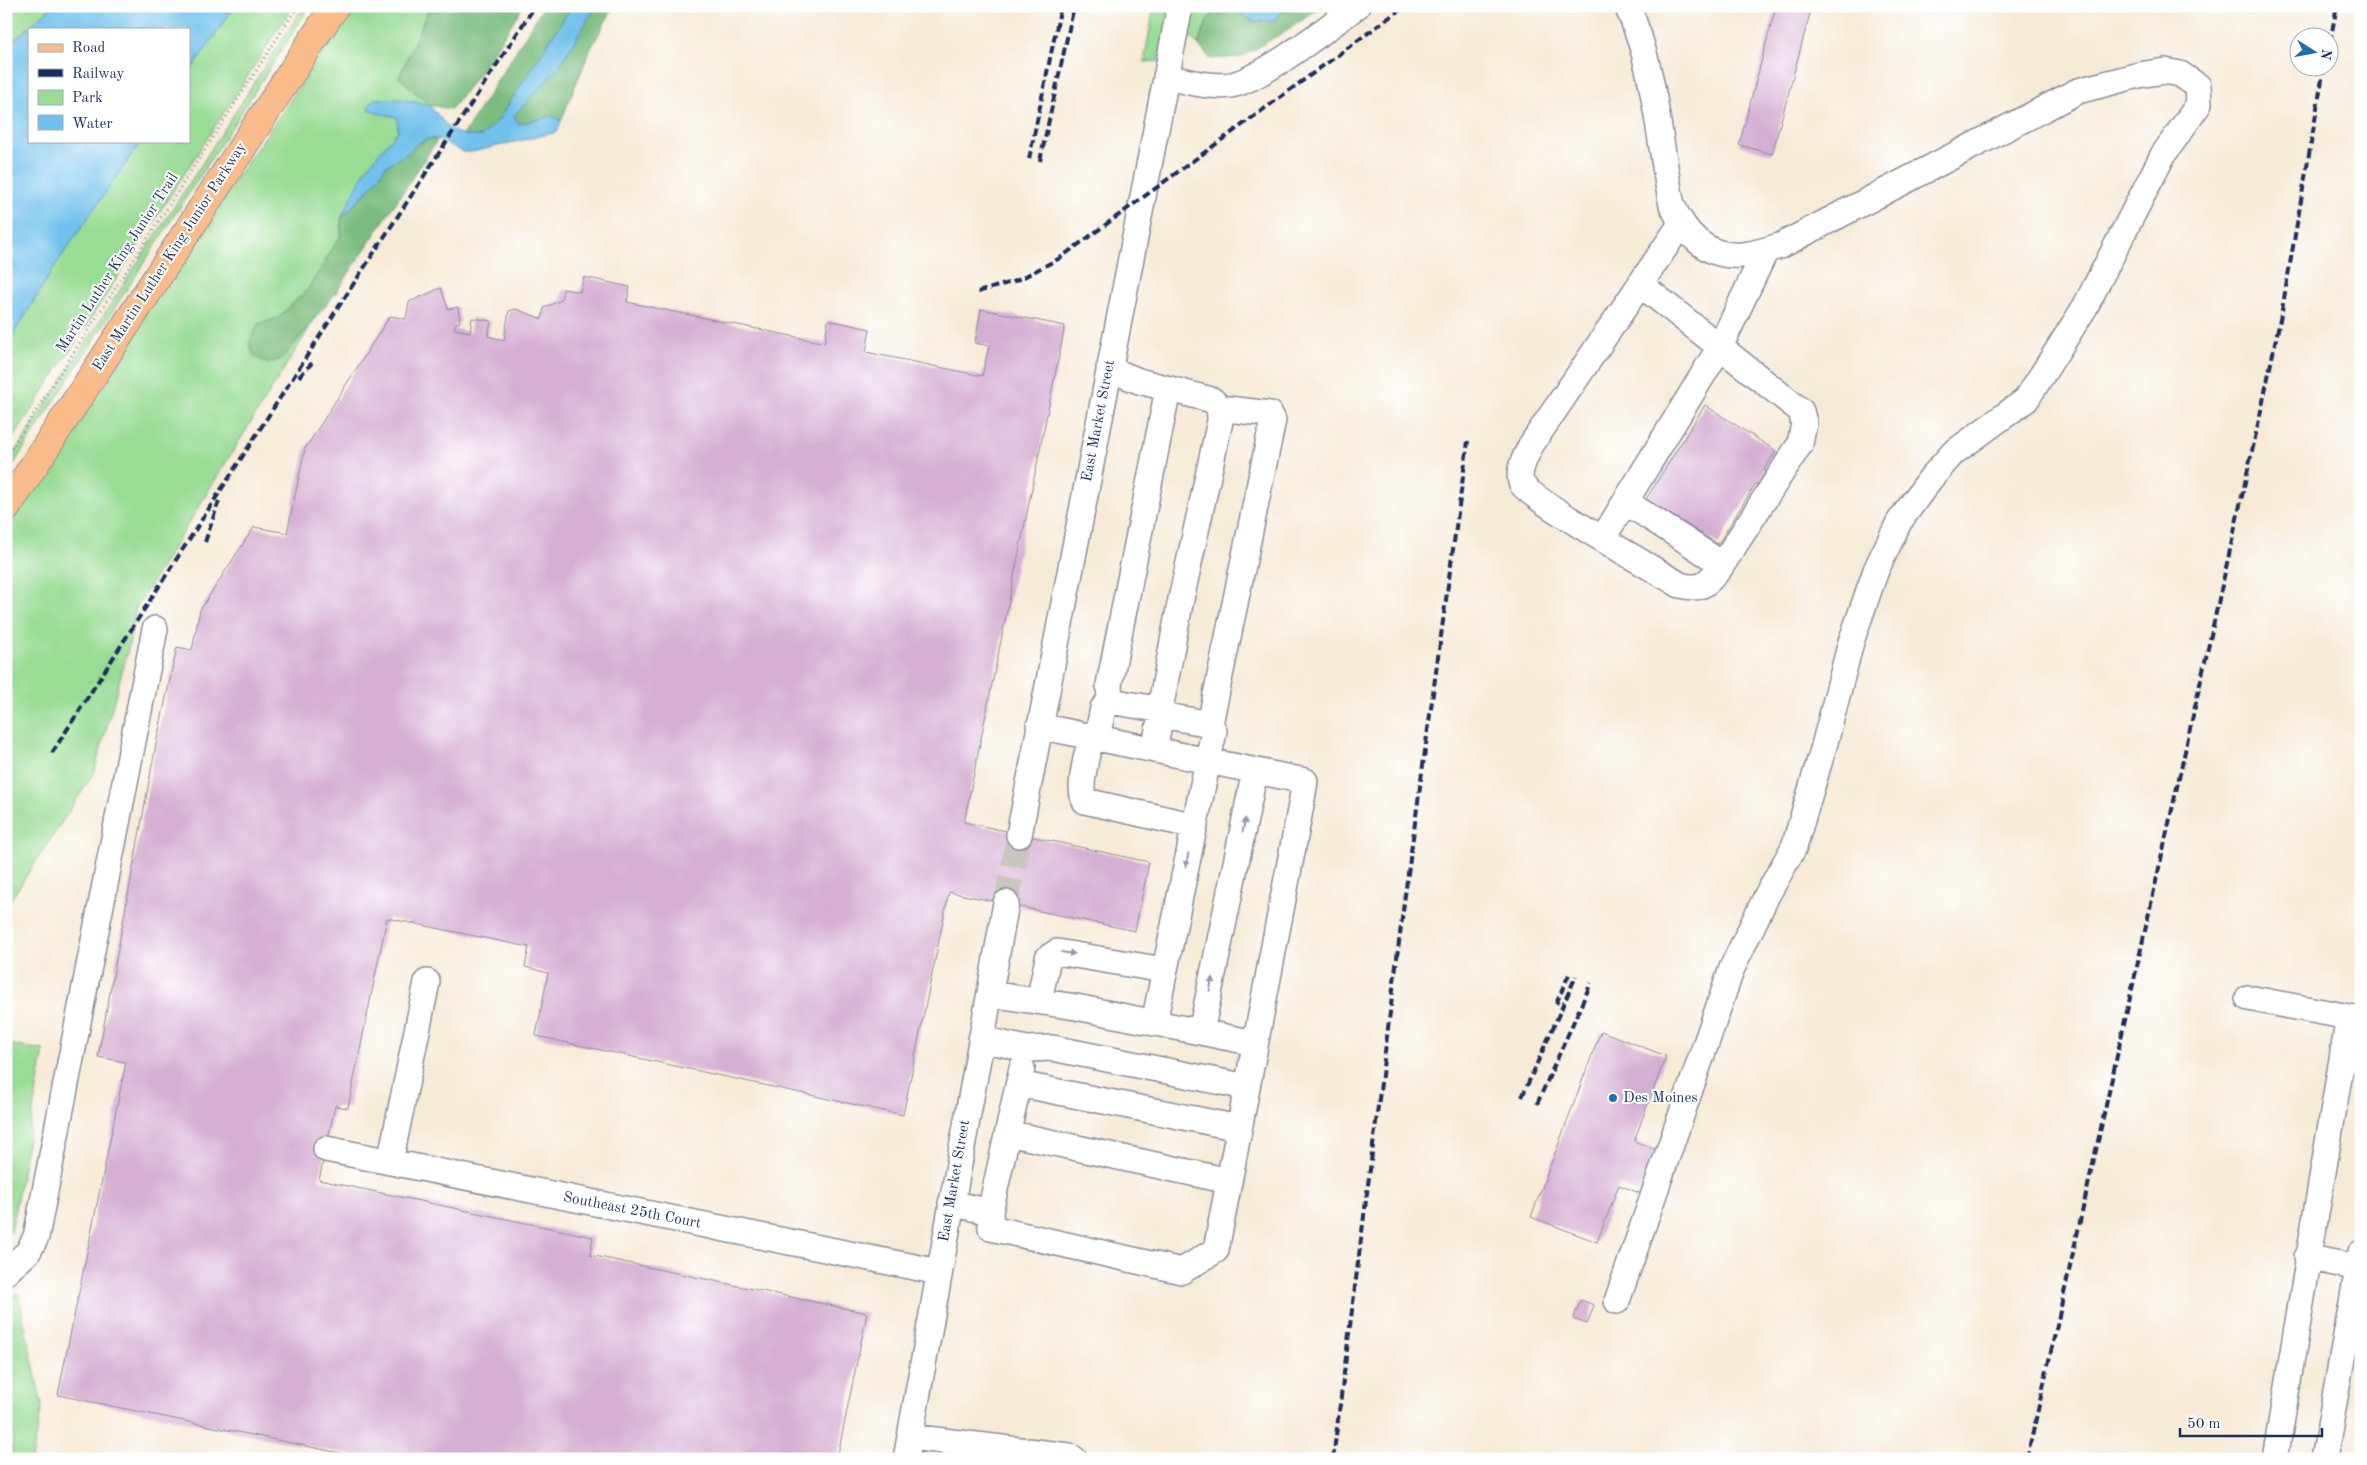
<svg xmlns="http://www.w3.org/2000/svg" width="2367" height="1465" font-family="'Old Standard TT',serif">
	<rect width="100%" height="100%" fill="#fff"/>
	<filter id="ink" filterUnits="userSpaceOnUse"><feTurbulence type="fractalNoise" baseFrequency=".02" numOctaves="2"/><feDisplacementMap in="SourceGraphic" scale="10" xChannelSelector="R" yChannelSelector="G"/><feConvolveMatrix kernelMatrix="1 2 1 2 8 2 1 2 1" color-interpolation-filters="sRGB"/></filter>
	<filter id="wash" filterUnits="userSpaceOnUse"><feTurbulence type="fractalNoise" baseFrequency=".0096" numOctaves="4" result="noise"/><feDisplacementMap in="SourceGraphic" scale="20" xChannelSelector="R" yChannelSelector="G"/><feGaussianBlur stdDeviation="1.12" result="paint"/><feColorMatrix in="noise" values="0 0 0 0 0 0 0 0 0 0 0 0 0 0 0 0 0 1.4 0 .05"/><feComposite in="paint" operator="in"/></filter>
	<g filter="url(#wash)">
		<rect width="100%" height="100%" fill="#f7ebd7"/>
		<!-- green -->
		<path fill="#99dc94" stroke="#5a8679" d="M6,6H53L6,47Z
			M235,6H293L6,449V347L56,264L141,141H189V73Z
			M304,6H310L6,476V466Z
			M355,6H430L399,77L429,105L400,99L377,113L398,117V131L382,150L341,219V235L308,289L278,318L258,325L283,358L316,317L136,608L128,650L94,773L6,907V531L189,247Z
			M1154,6H1170L1159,61L1144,62Z
			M1195,6H1220L1208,19L1198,44L1189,37Z
			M6,1044L44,1050L11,1232L6,1235Z
			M18,1293L42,1405L32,1459H11C17,1405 6,1355 6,1302Z"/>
		<!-- forest -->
		<path fill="#7abc7e" stroke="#4a766e" d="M430,6H523L481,71L451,109L429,105L399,77Z
			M544,6H572L497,122L482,136L462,137Z
			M596,6H614L590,50L561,121L552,116L518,124L514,116L558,68Z
			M1220,6H1226L1254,21H1273L1287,6H1323L1284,32L1241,57L1210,59L1198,44L1208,19Z
			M427,139H438L337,291L283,358L268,364L254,356L249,343L258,324L278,318L308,289L341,235V219L375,182L386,166Z"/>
		<!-- water -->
		<path fill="#70c1eb" stroke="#4678a4" d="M53,6H235L189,73V29H29V141H141L56,264L6,347V47Z
			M572,6H596L558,68L514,116L519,124L552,116L561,121L557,132L472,152H463L438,139H427L415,145L411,151L386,166L375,182L341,219L365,170L398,131L397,117L377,113L368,108L374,99H400L429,105C449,127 450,137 482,136L497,122Z
			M1226,6H1287L1273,21H1254Z"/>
		<g id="blocks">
			<!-- building -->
			<path fill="#d5aed3" d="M1776,6H1812L1772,154L1739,145Z
				M584,277L630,287L627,302L825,343L828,320L870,329L866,352L982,376L989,346L975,343L981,309L1065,326L964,822L1149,862L1135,931L949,892L903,1115L536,1036L548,973L525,967L529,947L387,918L348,1108L335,1106L319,1180L593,1237L590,1255L867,1313L837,1459H369L58,1395L126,1062L98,1057L156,744L177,647L192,650L200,610L254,527L287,533L305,449L390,316L406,319L409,302L441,288L448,309L458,307L460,322L456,323L454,329L470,332L472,318L491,321L488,336L504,340L509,311L516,309L542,319L544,308L561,300L563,289L580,292Z
				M1705,405L1776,451L1764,470L1769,473L1761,486L1756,483L1718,544L1646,499Z
				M1601,1031L1666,1056L1634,1141L1660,1151L1647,1196L1619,1185L1597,1242L1531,1217Z
				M1581,1300L1594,1305L1587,1324L1573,1319Z"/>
		</g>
	</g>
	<g filter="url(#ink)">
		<use href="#blocks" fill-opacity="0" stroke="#898d9a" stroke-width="1"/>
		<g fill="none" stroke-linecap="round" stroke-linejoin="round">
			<!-- minor-tunnel -->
			<path stroke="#cbc5bf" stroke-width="25" stroke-dasharray="25 12" stroke-linecap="butt" d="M1006,903L1019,835"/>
			<!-- minor casing -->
			<g stroke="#898d9a" stroke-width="28">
				<path id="minor" d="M1166,77C1187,81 1209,88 1231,85C1261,80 1330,26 1357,6
					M1640,284L1801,411L1804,423L1800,444L1720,568C1706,584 1702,591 1680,585C1657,571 1530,499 1522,484C1516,472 1526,456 1531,445L1681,224
					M1109,369L1139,381L1212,400C1220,406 1220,411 1220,421L1180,604L1161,704L1162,710L1167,716L1210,724L1214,731L1154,1023
					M1626,502L1722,564
					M1603,538L1720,347L1766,250
					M1110,701L1109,685L1168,389
					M1210,724L1273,420L1270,414L1219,408
					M1091,737C1088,751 1077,789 1085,801L1195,826
					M1097,738L1103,708L1110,701L1162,710L1154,750
					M1019,835L1180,6
					M990,994L1076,1007L1255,1043
					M2248,998L2349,1017
					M1039,1001L1048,958L1057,952L1164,970
					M1201,1032L1255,771
					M981,1039L1027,1049L1052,1048L1247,1087
					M1019,1084L1239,1128
					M1008,1133L1229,1181
					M326,1149L939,1272
					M390,1162L427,982
					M951,1203L990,1212L991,1228L1182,1271L1216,1250L1301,805L1305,781L1039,726
					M990,1212L1022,1068
					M2307,1257L2358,1268
					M6,1272L28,1252L36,1237L155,629
					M1617,1301L1732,968L1767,895L1794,847L1824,746L1851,642L1876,570L1899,522L1931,478L1953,453L2026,400L2085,307L2163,155L2199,104L2198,86L2180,74L2165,71L2139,75L2078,91L1780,246C1768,249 1755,254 1742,255C1707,258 1685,234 1672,205C1658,139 1656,68 1627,6
					M910,1437L1069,1456L1074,1459
					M906,1459L1006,903
					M2275,1459L2349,1017L2361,1019
					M2324,1459L2361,1252"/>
			</g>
			<!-- major casing -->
			<g stroke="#898d9a" stroke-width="30">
				<path id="major" d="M6,508L335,6"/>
			</g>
			<!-- path -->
			<path stroke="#898d9a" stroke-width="3" stroke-dasharray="1 4" stroke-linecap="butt" d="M6,457L298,6"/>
			<!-- minor -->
			<use href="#minor" stroke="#fff" stroke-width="25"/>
			<!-- major -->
			<use href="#major" stroke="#f9bc8a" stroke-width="28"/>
			<!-- rail -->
			<path stroke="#1b2f5e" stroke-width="4" stroke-dasharray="8 4" stroke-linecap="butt" d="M2330,42L2337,6
				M1029,159L1061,6
				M1040,161L1074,6
				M978,292L1018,280L1060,258L1405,6
				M299,377L312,363
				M205,542L219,501
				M52,753L330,320L535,6
				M1556,1004L1570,972
				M1522,1097L1576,976
				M1537,1104L1591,983
				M1333,1459L1405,895L1468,441
				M2027,1459L2261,411L2282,310L2324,68"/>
		</g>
		<!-- one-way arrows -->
		<defs><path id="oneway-solid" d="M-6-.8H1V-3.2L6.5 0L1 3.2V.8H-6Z" transform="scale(1.25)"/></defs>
		<g fill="#8d97ae">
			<use href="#oneway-solid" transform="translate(1244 825) rotate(-78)"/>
			<use href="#oneway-solid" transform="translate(1187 860) rotate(102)"/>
			<use href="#oneway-solid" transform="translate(1068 953) rotate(7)"/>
			<use href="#oneway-solid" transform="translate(1211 984) rotate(-78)"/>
		</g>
	</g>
	<!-- markers -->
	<circle fill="#1f6fb2" stroke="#fff" stroke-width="2" cx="1613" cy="1098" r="5"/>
	<g text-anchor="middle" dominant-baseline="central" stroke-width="4" stroke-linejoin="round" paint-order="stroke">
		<!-- street labels -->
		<g font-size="15" fill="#1b2f5e" stroke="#fff">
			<text transform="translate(170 257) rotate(-57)">East Martin Luther King Junior Parkway</text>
			<text transform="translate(118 263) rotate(-57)">Martin Luther King Junior Trail</text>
			<text transform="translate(1099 421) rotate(-79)">East Market Street</text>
			<text transform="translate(955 1181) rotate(-80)">East Market Street</text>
			<text transform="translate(632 1211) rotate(11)">Southeast 25th Court</text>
		</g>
		<!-- poi labels -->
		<g font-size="15" fill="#1b2f5e" stroke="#fff" text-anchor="start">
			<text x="1623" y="1098">Des Moines</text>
		</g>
	</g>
	<!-- margin -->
	<rect width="2367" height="1465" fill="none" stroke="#fff" stroke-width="25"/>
	<!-- legend -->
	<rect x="28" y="28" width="162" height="115" fill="#ffffff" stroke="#a4acbf"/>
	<rect x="38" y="44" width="25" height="8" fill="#f9bc8a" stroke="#a4acbf"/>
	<text x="72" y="52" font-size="15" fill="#1b2f5e">Road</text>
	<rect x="38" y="69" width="25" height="8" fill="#1b2f5e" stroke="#a4acbf"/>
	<text x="72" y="78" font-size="15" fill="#1b2f5e">Railway</text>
	<rect x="38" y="90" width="25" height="15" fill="#99dc94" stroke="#a4acbf"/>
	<text x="72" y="102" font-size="15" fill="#1b2f5e">Park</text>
	<rect x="38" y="115" width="25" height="15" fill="#70c1eb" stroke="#a4acbf"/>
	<text x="72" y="128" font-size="15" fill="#1b2f5e">Water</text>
	<!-- north arrow -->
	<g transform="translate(2314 52) rotate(101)"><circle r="24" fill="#ffffff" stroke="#a4acbf"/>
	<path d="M0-4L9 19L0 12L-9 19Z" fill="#1f6fb2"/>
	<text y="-8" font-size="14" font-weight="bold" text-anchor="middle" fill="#1b2f5e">N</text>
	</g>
	<!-- scale -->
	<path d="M2180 1428v8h142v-8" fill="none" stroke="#1b2f5e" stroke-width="2.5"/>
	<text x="2187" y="1428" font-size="15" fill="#1b2f5e" stroke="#ffffff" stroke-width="4" paint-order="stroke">50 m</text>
</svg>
